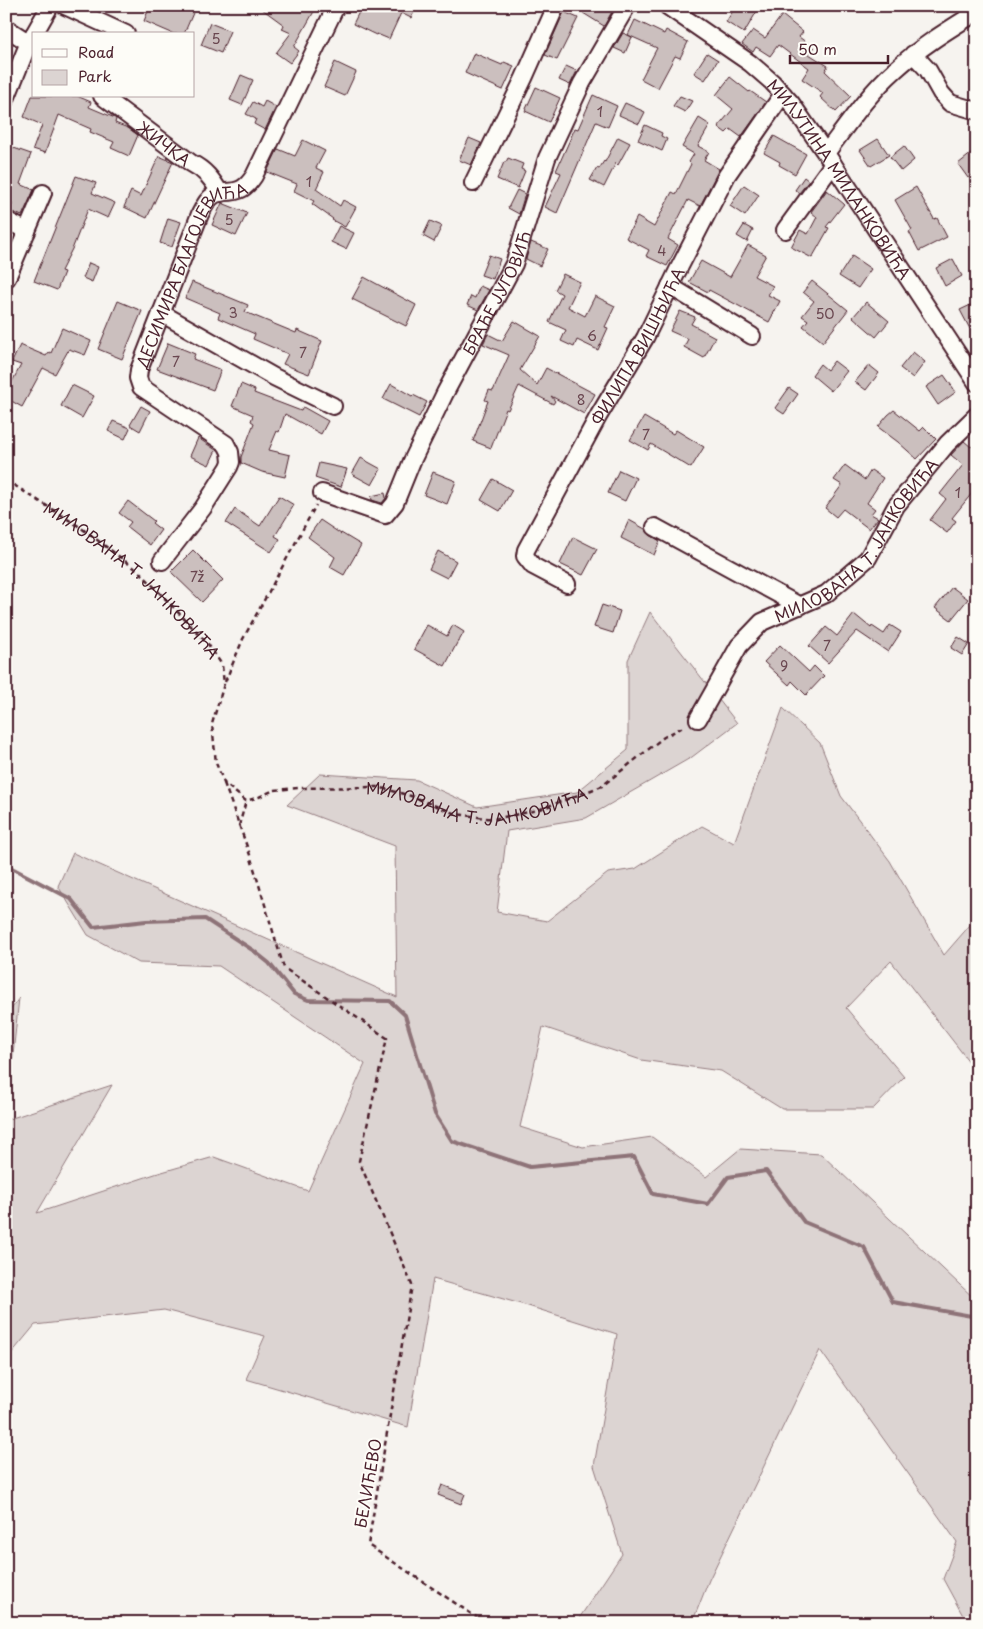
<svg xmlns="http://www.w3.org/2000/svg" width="983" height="1629" font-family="'Playpen Sans',sans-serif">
	<rect width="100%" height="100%" fill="#f6f3ef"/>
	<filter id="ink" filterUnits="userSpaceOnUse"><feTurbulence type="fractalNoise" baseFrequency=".02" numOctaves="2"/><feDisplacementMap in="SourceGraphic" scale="10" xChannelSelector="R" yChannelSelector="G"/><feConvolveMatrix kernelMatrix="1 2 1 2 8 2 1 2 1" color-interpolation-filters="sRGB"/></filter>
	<g filter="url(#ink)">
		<!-- green -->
		<path fill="#dcd4d2" stroke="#937a7e" d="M650,612L737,723L692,757L586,818L507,831L497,912L547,921L608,873L635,869L702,826L734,843L783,708L820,743L841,796L890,861L944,955L977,917V1072L891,961L846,1008L904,1077L873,1109H782L721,1071L641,1060L543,1027L520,1127L583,1147L652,1137L706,1177L740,1149L821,1154L977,1301V1623H967L943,1579L957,1542L820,1350L709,1580L692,1623H576L622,1554L594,1466L617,1334L528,1306L433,1279L408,1427L246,1379L265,1336L164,1310L35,1325L6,1360V1017L19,998L6,1120L112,1085L37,1213L155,1174L214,1157L308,1191L365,1064L219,966L139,963L88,935L58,886L73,853L397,997L395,846L287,805L320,774L417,780L477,807L577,792L628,750V660Z"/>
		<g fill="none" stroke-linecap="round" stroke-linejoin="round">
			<!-- stream -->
			<path stroke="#8e7378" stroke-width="4" d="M6,865L71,899L93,927L146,921L205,919L254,951L269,963L294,994L308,1000L390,1001L405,1015L435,1114L452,1141L530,1167L634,1157L653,1194L708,1204L728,1177L766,1171L804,1222L864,1247L893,1302L977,1317"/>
		</g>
		<!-- building -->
		<path fill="#cbbfbe" stroke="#4a1f2b" d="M150,6H180L193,13L184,34H174L144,21Z
			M258,6H317L294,47L299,51L290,63L276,53L291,33L282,29L284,25Z
			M362,6H417L411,18L401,13L389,39L377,34L376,35L353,24Z
			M587,6H615L604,26L583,13Z
			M736,6H760L744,33L726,22Z
			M564,12L578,18L557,60L545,55Z
			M782,15L803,32L799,37L814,48L809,54L828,66L825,71L851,96L836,112L820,97L823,93L802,79L809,68L778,45L770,56L756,47L753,52L742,44L753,30L765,38Z
			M635,20L664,34L666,30L688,42L680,58L675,56L658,88L641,79L657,48L628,35Z
			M210,23L230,31L221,53L201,45Z
			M623,33L632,37L625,53L614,48Z
			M474,53L502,65L504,62L514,66L503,90L465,73Z
			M707,53L718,60L705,80L694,73Z
			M335,62L356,72L345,96L324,87Z
			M566,66L577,71L570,85L559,80Z
			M241,75L253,80L242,105L230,100Z
			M730,77L749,92L750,91L766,102L741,137L730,129L726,133L718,127L733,109L716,95Z
			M536,87L560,98L549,122L525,111Z
			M593,95L617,106L608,127L596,122L557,213L545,207L561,173L556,171L575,128L578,129Z
			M32,96H77L91,102L89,107L115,118L116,119L115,123L128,128L138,135L129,156L111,148L114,142L90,132L91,129L59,115L45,153L33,149L42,125L24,117Z
			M680,96L692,101L685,112L673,106Z
			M265,101L276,107L265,130L254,124L256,119L246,114L253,102L262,107Z
			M625,103L645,112L639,124L619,115Z
			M699,118L710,125L698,146L709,152L704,160L719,169L700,206L688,200L668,239L678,245L667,266L646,256L649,250L626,238L637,217L654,227L672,192L676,194L691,164L689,162L694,154L682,147Z
			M645,125L662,133L661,136L667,139L662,151L638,140Z
			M774,136L806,154L795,174L779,165L780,162L764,153Z
			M618,137L630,143L618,165L616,163L604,187L590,180L597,168L599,169L604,161L605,162Z
			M469,138L481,143L471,165L459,160Z
			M878,139L889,155L871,166L860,150Z
			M303,140L325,151L316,168L324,172L316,189L340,206L343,200L356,207L345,227L332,220L333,219L312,204L314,201L294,191L297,184L267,172L278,149L295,156Z
			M8,146L31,154L20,184L34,190L22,216L10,211L13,203L6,201V152Z
			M904,146L914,160L901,171L890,157Z
			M977,149V172L968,178L958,164Z
			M159,156L173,162L147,218L124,207L131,191L141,196Z
			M508,158L523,164L521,169L525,171L518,188L497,179L504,162H506Z
			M76,176L96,183L92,193L115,203L108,218L88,209L73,247L61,271L64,272L57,290L34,281Z
			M804,177L809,181L799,193L795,190Z
			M744,185L759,195L745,216L730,206Z
			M916,187L934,219L937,218L947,237L919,251L909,232L912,230L895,200Z
			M517,190L525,194L519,214L508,208Z
			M827,190L844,204L826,227L829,228L812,258L791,247L800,230L808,234L817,217L811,212Z
			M222,203L247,213L236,236L212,225Z
			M168,218L181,222L172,247L160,243Z
			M430,221L442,226L434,242L423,236Z
			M744,225L753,230L747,242L737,236Z
			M339,226L354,233L346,249L331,242Z
			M531,242L548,249L540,266L526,259Z
			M748,245L766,255L754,276L773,286L768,295L780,301L769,322L709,290L708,292L689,282L701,261L730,277Z
			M489,255L500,259L493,279L481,275Z
			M852,256L871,269L858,288L839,276Z
			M953,259L962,276L945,286L936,268Z
			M89,263L98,267L92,282L83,278Z
			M563,274L580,282L568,307L585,316L595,296L615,306L605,327L608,328L598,350L577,340L574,347L561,341L566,330L549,322L562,294L555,290Z
			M364,277L416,305L406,326L352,299Z
			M812,281L848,310L823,342L803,326L808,320L802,316L814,301L803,292Z
			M192,282L248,305L245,312L296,333L297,330L322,341L309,374L283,364L288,354L253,339L255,334L218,318L220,313L185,298Z
			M480,286L489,290L478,310L467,305L471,296L475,298Z
			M118,301L142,311L122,359L98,349Z
			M866,302L889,321L876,337L853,317Z
			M977,302V325L970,329L960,310Z
			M680,311L695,317L691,324L715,337L704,358L684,347L688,339L670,331Z
			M514,321L540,336L520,370L537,385L546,368L595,394L584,414L551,396L555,401L553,404L519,386L508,410L506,409L491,448L473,441L488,401L485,400L489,390L493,391L509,355L483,344L488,334L502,341Z
			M62,328L91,341L85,355L69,349L55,374L43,368L22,407L6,398V393L21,365L12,362L20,345L46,356L49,352L51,353Z
			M168,343L195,354L193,359L221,370L213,390L157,369Z
			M913,352L925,362L913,378L900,368Z
			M834,361L847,371L831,391L812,375L820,364L827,370Z
			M869,365L879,373L866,390L855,382Z
			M944,375L956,392L938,405L926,387Z
			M241,384L255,390L254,393L301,411L303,407L328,421L321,434L285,414L279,432L277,431L269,450L290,455L285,477L262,472L241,463V457L254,423L251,421L253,415L232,406Z
			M391,384L412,396L413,395L427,402L419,417L383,399Z
			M72,385L94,396L82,418L61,406Z
			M789,388L798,394L784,414L775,408Z
			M141,406L150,411L140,431L130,425Z
			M894,410L920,431L924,427L936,439L917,459L898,442L878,427L888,415Z
			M644,417L673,434L676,430L704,447L691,468L651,444L648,450L630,440Z
			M113,421L130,428L125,439L108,431Z
			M198,438L216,450L209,465L190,456Z
			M964,441L971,447L977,442V487L952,518L956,521L947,533L930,520L946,499L940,494L963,465L951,455Z
			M361,458L381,469L372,485L352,474Z
			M319,463L347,469L341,487L315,478Z
			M845,465L865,480L871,470L883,478L867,503L875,509L871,514L878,518L869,529L843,509L836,517L825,508L842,485L834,480Z
			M619,470L636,478L625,501L608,493Z
			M433,472L456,481L447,504L424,495Z
			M493,479L512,490L500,511L481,500Z
			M385,493L386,498L382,503L372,500L371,496Z
			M279,496L294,505L275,536L280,539L271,552L226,523L235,509L260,526Z
			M128,501L154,521L152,523L161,530L150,545L127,527L131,522L119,513Z
			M320,520L341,534V533L361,545L344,575L330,567L335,557L308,537Z
			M629,520L645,529L650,535L660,541L654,555L621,538Z
			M573,537L597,549L583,575L560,564Z
			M193,550L223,580L202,602L171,572Z
			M438,551L456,561L447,578L429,569Z
			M952,587L968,599L951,620L935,608Z
			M602,605L620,611L613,633L594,627Z
			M854,614L871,628L872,626L884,634L890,625L901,632L888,652L857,631L828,663L809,646L826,627L837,636Z
			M427,625L447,636L453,625L464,632L459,641H458L445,666L414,649Z
			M958,637L969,644L962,655L951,648Z
			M780,645L809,672L814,666L824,676L806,695L792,681L789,685L764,662Z
			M442,1485L465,1494L461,1504L438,1495Z"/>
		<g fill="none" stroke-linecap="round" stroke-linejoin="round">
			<!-- minor casing -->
			<g stroke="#4a1f2b" stroke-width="20">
				<g id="minor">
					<path d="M65,6L126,34"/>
					<path id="s2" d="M667,6L750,63L772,82L791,103L829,158L977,383"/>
					<path d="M6,28L34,46"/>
					<path d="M34,34L50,6"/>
					<path d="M913,54L928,70L941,93L950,103L977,111"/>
					<path id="s3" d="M102,96L191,163C205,170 212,179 220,193"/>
					<path d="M6,99L29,42L34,34"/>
					<path d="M826,153C848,124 868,94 895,70C920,47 948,30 977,12"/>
					<path d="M473,183L524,78L556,6"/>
					<path d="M6,220L27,231"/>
					<path d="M785,230L833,164"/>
					<path d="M7,278L43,193"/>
					<path d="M670,286L752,336"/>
					<path d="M161,313L274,377L333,406"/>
					<path id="s4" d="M322,493L385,515L395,503L412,461L445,393L514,264L547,158L582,83L627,6"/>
					<path d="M655,527L800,606"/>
					<path id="s5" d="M162,561L203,508L229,467L231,462L230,452L226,444L141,387L138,378L139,370L200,214C204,207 207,199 214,195C217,193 221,193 225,192C240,192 246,188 254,176L336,6"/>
					<path id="s6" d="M567,584L533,566L525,556L526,550L599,415L645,338L677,272L727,175L783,94"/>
					<path id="s7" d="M698,719L739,646L762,622L826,594L868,558L896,506L947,444L977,415"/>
				</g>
			</g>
			<!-- path -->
			<g stroke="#4a1f2b" stroke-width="2.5" stroke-dasharray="5 4" stroke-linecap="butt">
				<path id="s1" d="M6,480L80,527L141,573L208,644L222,665L224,684L212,724L216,763L224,783L246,801L259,797L274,790L298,788L378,787L411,796L456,814L494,819L538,810L602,786L664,737L685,726"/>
				<path d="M225,682L243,639L316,505"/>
				<path d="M224,783L250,855L284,968L387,1038L359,1161L412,1285L368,1545L485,1623"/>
				<path d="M239,826L246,801"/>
			</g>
			<!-- minor -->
			<use href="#minor" stroke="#fdfcf7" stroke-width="16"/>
		</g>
	</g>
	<g text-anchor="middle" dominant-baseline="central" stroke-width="4" stroke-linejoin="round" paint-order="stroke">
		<!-- number labels -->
		<g font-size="14" fill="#6a4750">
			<text x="216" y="38">5</text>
			<text x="600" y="111">1</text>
			<text x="309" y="181">1</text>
			<text x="229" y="219">5</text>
			<text x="662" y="250">4</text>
			<text x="233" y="312">3</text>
			<text x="825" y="313">50</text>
			<text x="592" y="335">6</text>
			<text x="303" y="352">7</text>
			<text x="176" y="361">7</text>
			<text x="581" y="399">8</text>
			<text x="646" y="434">7</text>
			<text x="958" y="492">1</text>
			<text x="197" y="576">7ž</text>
			<text x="827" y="645">7</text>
			<text x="784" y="665">9</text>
		</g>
		<!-- street labels -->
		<g font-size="16" fill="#4a1f2b" stroke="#fdfcf7">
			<text stroke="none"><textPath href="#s3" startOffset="78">ЖИЧКА</textPath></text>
			<text stroke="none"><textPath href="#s2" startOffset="248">МИЛУТИНА МИЛАНКОВИЋА</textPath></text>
			<text stroke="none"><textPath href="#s5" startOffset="374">ДЕСИМИРА БЛАГОЈЕВИЋА</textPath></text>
			<text stroke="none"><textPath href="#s4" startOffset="316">БРАЋЕ ЈУГОВИЋ</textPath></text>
			<text stroke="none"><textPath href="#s6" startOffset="290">ФИЛИПА ВИШЊИЋА</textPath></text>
			<text stroke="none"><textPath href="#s7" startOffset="246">МИЛОВАНА Т. ЈАНКОВИЋА</textPath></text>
			<text stroke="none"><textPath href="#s1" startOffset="162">МИЛОВАНА Т. ЈАНКОВИЋА</textPath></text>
			<text stroke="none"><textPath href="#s1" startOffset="674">МИЛОВАНА Т. ЈАНКОВИЋА</textPath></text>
			<text transform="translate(367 1483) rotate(-80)">БЕЛИЋЕВО</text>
		</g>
	</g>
	<!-- margin -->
	<rect width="983" height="1629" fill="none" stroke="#fdfcf7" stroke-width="25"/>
	<rect x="12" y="12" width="958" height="1604" fill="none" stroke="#4a1f2b" stroke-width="2" filter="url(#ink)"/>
	<!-- legend -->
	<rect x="32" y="32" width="162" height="65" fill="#fdfcf7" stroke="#b5a4a5"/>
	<rect x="42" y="49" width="25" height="8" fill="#fdfcf7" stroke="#b5a4a5"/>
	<text x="78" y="58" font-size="15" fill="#4a1f2b">Road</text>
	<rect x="42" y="70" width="25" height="15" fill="#dcd4d2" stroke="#b5a4a5"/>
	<text x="78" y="82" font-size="15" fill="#4a1f2b">Park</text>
	<!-- scale -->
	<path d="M790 55v8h98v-8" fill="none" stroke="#4a1f2b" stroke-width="2.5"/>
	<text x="798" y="55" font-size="15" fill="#4a1f2b" stroke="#fdfcf7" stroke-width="4" paint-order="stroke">50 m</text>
</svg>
